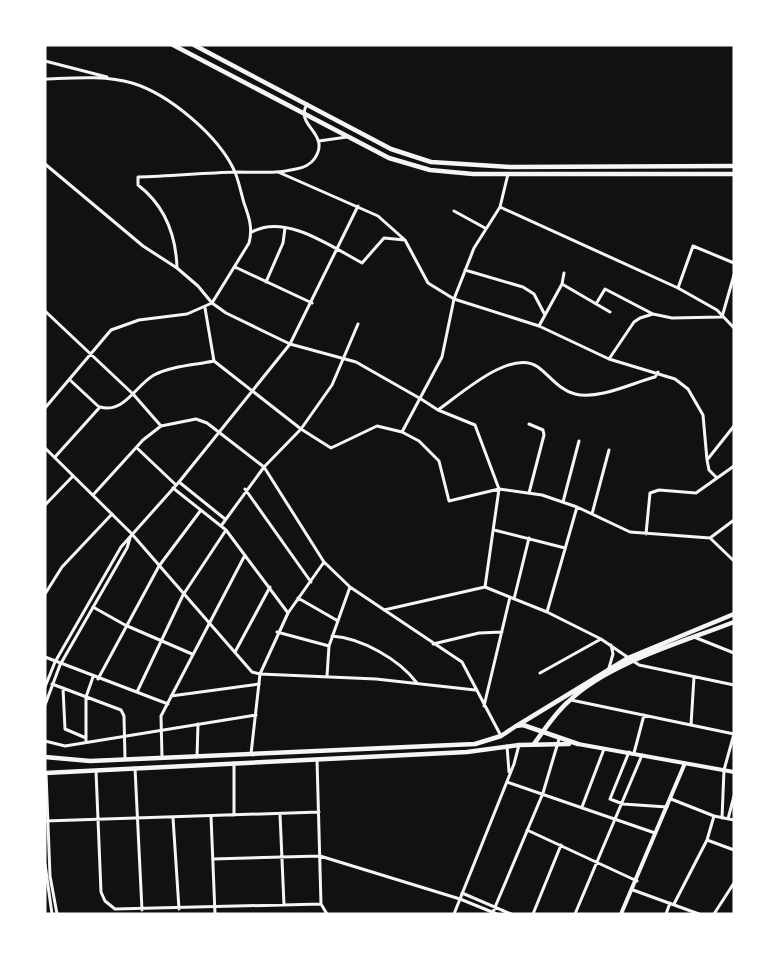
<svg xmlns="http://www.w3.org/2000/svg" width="779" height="959" font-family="Roboto,sans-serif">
	<rect width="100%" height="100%" fill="#111"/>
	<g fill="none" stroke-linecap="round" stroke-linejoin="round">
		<!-- minor -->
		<path stroke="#f5f5f5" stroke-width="3" d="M45,61L107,77
			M45,79C73,78 105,75 132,83C169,94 219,136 235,172C239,182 241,193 244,203C249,217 253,228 249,243L212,303L187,314L139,320L111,330L45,408
			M319,141L347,137
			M278,172L378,216L405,240L428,283L454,299L539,326L609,359L675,379L688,389L703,415L707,460
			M500,207L678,288L717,310L734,328
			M454,211L485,228
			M252,232C285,213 332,247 362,263L384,238L405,240
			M235,267L312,303
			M177,268C176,235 164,205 138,185V177C171,176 203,173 236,172C256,172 276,174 296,169C303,168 311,164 315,158C331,133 294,126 307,104
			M465,270L523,287L534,294L545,315
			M266,282L283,243L285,228
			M562,284L610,312
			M678,288L693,246L734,263
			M596,304L605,289L653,314
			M205,308L214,361L301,429L331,448L377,426L402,432L419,441L439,461L449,501L499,489L542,495L577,507L630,532L710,538L734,561
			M45,311L133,394L161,426L196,419L207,423L264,467L221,526
			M722,317L734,275
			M358,324L332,385L301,429L264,467L324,562L350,587L462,662L501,736
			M539,326L562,284L564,273
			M290,344L358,206
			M609,359L634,322L640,318L653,314L672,318L721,317
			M70,380L99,407
			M421,399L438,410L475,425L499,489L485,587
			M438,410C461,394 511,348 538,367C550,376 559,390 575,394C599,400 632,383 655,377L658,372
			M402,432L442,357L454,299L474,248L500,207L508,174
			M138,449L176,485
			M55,457L100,407C124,414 136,385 154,375C171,366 195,365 214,361
			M717,478L709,470L707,460L734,426
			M179,482L225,519
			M173,488L226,530L288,613
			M245,489L311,582
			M529,493L544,435L543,430L529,424
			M93,495L143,440L161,426
			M563,502L579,441
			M45,505L73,476
			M592,514L609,450
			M494,530L565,548
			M646,534L650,493L659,490L696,493L734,466
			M710,538L734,520
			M324,562L288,613L260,674L376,679L475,690
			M45,594L62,567L112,514
			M298,598L338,621
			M514,599L529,538
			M93,607L125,625L192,654
			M384,610L485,587L547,612L601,639L639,665L734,685
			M547,612L577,507
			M277,632L329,646
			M332,636C361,638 399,659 417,683
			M694,637L734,653
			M433,644L479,633L502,632
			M235,652L270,587
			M45,657L168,704
			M609,668L613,654L611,645
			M540,673L601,639
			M327,676L329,646L350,587
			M98,679L159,566L201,510
			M52,684L121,710L124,716L125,759
			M63,688L65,729L86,738
			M137,692L183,595L226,530
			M171,696L259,684
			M571,700L734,734
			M484,706L510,597
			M691,725L694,677
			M86,742V697L93,677
			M629,752L610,799L623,804L667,807
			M634,753L644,715
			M197,757L198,724
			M162,758L161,716L245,555
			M317,759L321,904L327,914
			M135,768L142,910
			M96,771L101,892L105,901L115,909L321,904
			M507,782L655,833
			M671,799L714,816L734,820
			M582,807L604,749
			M280,814L284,905
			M234,815V763
			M173,818L179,909
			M722,818L724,770L734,734
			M728,819L734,796
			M45,821L319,812
			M527,830L637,881
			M707,840L734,850
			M213,859L320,856L460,899L497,914
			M633,890L699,914
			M462,893L511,914
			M674,904L707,840L714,816
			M493,912L543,793L559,739
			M533,914L561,845
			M575,914L642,755
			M666,914L670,903
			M714,914L734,883"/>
		<!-- tertiary -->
		<path stroke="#f5f5f5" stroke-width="3" d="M45,164L143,246L177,268L198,286L212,303L226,313L290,344L356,362L421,399
			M45,448L131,533L252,672L260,674L251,754
			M45,687L55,662L121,547L179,482L290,344
			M45,705L60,665L127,548L130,538
			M45,741L65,746L256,715
			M507,746L509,772
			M46,773L50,876L57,914
			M211,816L215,914
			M45,864L52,914
			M454,914L514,764L519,745"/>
		<!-- secondary -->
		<path stroke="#f5f5f5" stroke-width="4" d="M578,744L734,772
			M621,914L685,763"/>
		<!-- primary -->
		<path stroke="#f5f5f5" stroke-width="4.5" d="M173,45L389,158L430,170L473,174H734
			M194,45L391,149L431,162L510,167L734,166
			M518,725L628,658L734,614
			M534,744C545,729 555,713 569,701C608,663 683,642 734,622
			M45,757L90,761L475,744L501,736L516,726L523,725L578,744
			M45,773L467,752L519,745L569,744"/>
	</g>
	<!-- border -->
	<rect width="779" height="959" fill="none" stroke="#ffffff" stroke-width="93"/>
</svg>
